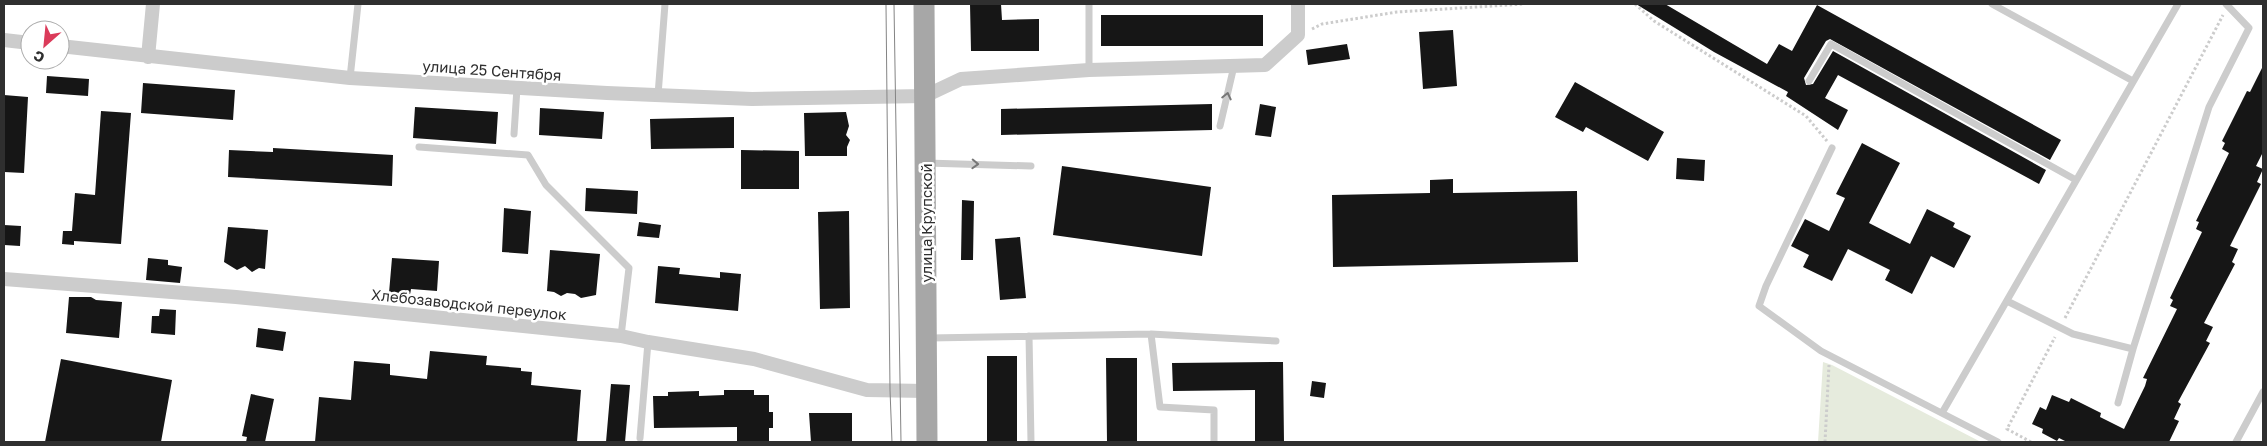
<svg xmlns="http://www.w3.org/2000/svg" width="2267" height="446" font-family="'Golos Text',sans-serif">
	<rect width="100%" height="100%" fill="#fff"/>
	<!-- green -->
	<path fill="#e6ebdd" d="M1823,362L1832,365L1981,442H1818Z"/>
	<!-- building -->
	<path fill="#161616" d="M970,4H1001L1002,20L1039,19V51H971Z
		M1636,4H1665L1767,64L1779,44L1792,51L1817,5L2061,140L2050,160L1830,39L1826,41L1804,78L1806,85L1813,84L1833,51L2046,170L2039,184L1838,75L1825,98L1848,110L1838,130L1786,96L1788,92L1714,52Z
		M1101,15H1263V46H1101Z
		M1453,30L1457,86L1423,89L1419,32Z
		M1347,44L1350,59L1308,65L1306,50Z
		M2263,66V152L2256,166L2263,169L2257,182L2261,184L2230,246L2238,249L2232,262L2235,264L2204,323L2213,327L2206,341L2210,343L2178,402L2181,404L2174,419L2179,421L2169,442H2067L2059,438L2057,441L2042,433L2043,429L2032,424L2040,407L2046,410L2052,395L2069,402L2071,398L2101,413L2100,417L2124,429L2145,386L2147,379L2143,378L2177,309L2170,306L2173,300L2170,298L2202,232L2196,229L2199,222L2196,221L2229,153L2222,149L2225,143L2222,141L2247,91L2250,92Z
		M47,76L89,79L88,96L46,93Z
		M1575,82L1664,132L1648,161L1586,127L1583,132L1555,117Z
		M143,83L235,90L233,120L141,113Z
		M4,95L28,97L24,173L4,172Z
		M1212,104V130L1001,135V109Z
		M1260,104L1276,107L1271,137L1255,135Z
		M415,107L498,112L496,144L413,138Z
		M540,108L604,112L602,139L539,135Z
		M101,111L131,113L121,244L74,241V245L62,244L63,231H72L75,193L95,195Z
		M846,112L849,126L846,135L850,140L847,147V156H805L804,113Z
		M734,117V148L651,149L650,119Z
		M1862,143L1900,163L1869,223L1910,244L1927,209L1955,223L1953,227L1971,236L1954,268L1931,256L1912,294L1885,280L1890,270L1848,249L1832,281L1803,267L1809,255L1791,246L1805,219L1829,231L1845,198L1836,194Z
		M273,148L393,155L392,186L228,177L229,150L273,152Z
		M741,150L799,151V189H741Z
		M1677,158L1705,160L1704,181L1676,179Z
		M1062,166L1211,187L1202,256L1053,235Z
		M1453,179V193L1577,191L1578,262L1333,267L1332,195L1430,193V180Z
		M586,188L638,191L637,214L585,211Z
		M962,200L974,201L973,260H961Z
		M504,208L531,211L528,254L502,252Z
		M849,211L850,308L820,309L818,212Z
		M639,222L661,225L659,238L637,236Z
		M4,225L21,226L20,246L4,245Z
		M228,227L268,230L265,269L259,268L252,272L245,266L237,270L224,262Z
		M1020,237L1026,298L1000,300L995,239Z
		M550,250L600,254L596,295L581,298L575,294L567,293L561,296L554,292L547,291Z
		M148,258L168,260V265L182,267L180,283L146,280Z
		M392,258L439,261L437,291L411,289L410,295L389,293Z
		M658,266L680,268L679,274L720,278V272L741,274L738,311L655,303Z
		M69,297H91L96,300L122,302L119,338L66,333Z
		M160,309L176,310L175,335L151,333L152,316H159Z
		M258,328L286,332L283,351L256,347Z
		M430,351L487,356L486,365L521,368V371L532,372L531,385L581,390L577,442H315L319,397L351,400L354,361L390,364V375L427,379Z
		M987,356H1017V442H987Z
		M1106,358H1137V442H1107Z
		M61,359L172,380L161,442H45Z
		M1283,362L1284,442H1255V390L1173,391L1172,363Z
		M1312,381L1326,383L1324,398L1310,396Z
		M611,384L630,385L625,442H606Z
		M724,390H754V395H769V412H773V428H769V442H737V427L654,428L653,396H668V392L699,391V396L724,395Z
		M251,394L274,399L265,442H246L247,437L242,436Z
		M809,413H852V442H811Z"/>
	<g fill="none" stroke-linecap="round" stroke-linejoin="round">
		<!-- path -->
		<path stroke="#ccc" stroke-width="3" stroke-dasharray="2.5 2.5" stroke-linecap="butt" d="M1635,4L1654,21L1806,116L1827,141
			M1312,29L1322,24L1397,12L1524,4
			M2065,318L2223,15
			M1825,442L1829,365
			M2031,442L2007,429L2055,337"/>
		<!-- service -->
		<path stroke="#ccc" stroke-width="7" d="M1089,4V70
			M1992,4L2133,81
			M350,78L358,4
			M1809,81L1831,44L2076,180
			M658,95L665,4
			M1220,126L1234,66
			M514,134L517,88
			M419,147L528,155L546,185L629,268L621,336
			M1832,148L1766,286L1759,306L1821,351L1998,442
			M926,163L1031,166
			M2007,301L2073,334L2133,349L2209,107L2249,28L2226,4
			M1151,334L1276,341
			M1029,336L1031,442
			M929,338L1151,334L1160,407L1214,410V442
			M2118,403L2133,349
			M1942,413L2178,4
			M640,438L648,342
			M2236,442L2263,392"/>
		<!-- minor -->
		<path stroke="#ccc" stroke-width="14" d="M4,40L30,43
			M60,46L350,78L607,93L752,99L925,96L961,79L1089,70L1265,65L1298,35V4
			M148,57L153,4
			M4,279L236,297L621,336L648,342L754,359L867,390L926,391"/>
		<!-- primary -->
		<path stroke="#a7a7a7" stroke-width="21" d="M924,4L927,442"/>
		<!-- tram -->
		<path stroke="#848484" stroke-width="1" d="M886,4L890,390L892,442
			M894,4L901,442"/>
	</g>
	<!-- one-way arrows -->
	<defs><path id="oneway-chevron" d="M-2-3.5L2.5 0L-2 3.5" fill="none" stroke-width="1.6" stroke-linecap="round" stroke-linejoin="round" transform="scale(1.25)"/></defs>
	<g stroke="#767676">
		<use href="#oneway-chevron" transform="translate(1227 96) rotate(-77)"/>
		<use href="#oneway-chevron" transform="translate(975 164) rotate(2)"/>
	</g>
	<g text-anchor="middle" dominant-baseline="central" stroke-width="5" stroke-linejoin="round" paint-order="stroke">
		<!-- street labels -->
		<g font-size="15" fill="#2f2f2f" stroke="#fff">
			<text transform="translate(492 70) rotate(4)">улица 25 Сентября</text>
			<text transform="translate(926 223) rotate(-90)">улица Крупской</text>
			<text transform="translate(469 304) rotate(6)">Хлебозаводской переулок</text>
		</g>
	</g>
	<!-- border -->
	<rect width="2267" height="446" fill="none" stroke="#2f2f2f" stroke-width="10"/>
	<!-- north arrow -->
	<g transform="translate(45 45) rotate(207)"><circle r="24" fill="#ffffff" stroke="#acacac"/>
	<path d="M0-4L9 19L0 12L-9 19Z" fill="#db3b5a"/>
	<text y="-8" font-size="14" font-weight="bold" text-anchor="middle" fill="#2f2f2f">С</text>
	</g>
</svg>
